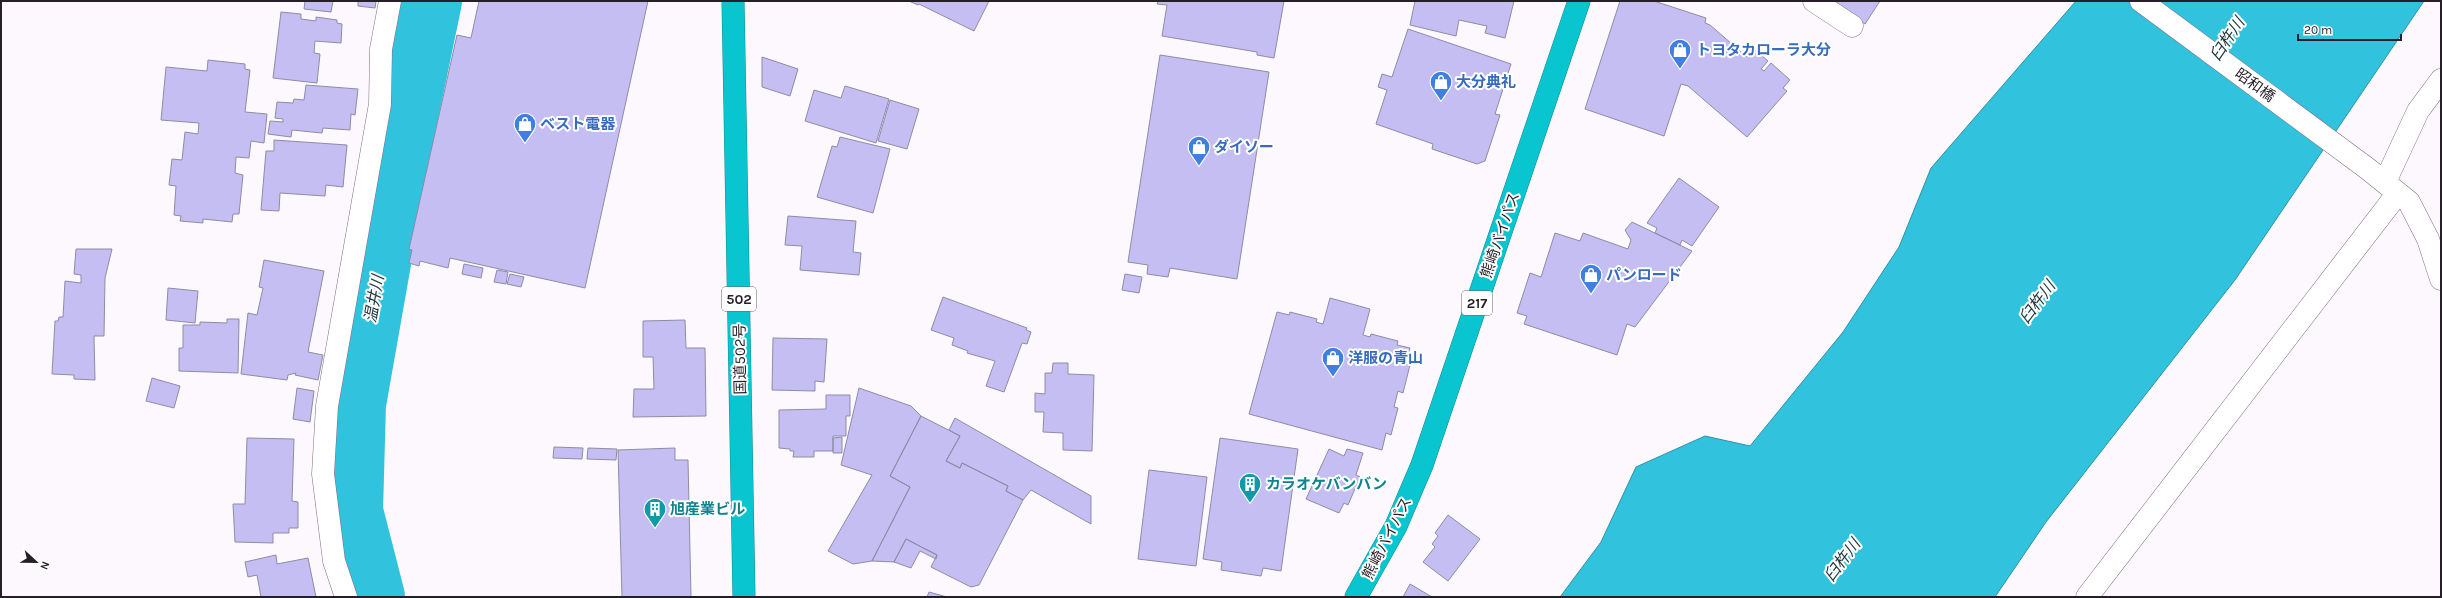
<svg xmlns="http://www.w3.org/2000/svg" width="2442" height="598" font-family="Karla,'Noto Sans JP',sans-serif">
	<rect width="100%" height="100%" fill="#fdf8fd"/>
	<!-- water -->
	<path fill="#31c3dd" stroke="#2e92a7" d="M2076,1H2424L2235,280L2046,522L1995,597H1560L1601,542L1636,467L1705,436L1750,446L1843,332L1899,247L1931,168Z"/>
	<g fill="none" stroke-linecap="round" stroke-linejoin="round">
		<!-- river -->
		<path stroke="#31c3dd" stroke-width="62" d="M374,597L352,511L355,404L399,155L431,1"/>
	</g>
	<!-- building -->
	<path fill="#c5bef3" stroke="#8e8ba6" d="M305,1H333L331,12L304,9Z
		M358,1H376L375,8L358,6Z
		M479,1H648L585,288L450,258L448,268L420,261L419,266L409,263L412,250L409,249L457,35L471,38Z
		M909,1H989L974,31L919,4L918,5Z
		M1158,1H1284L1274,58L1257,55V52L1162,36L1167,5L1157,4Z
		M1415,1H1514L1505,38L1485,33L1487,26L1459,20L1456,36L1410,25Z
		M1620,1H1654L1706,18L1705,23L1710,25L1747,57L1754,49L1768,61L1761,69L1764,71L1771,63L1790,80L1783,88L1787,91L1747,137L1688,86L1681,84L1664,136L1585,109Z
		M1829,1H1880L1865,24Z
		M281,12L301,14V19L316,21V17L337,20V23L342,24L341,43L315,41L314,53L320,54L317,83L273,78Z
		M1408,29L1511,64L1495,114L1500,115L1485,161L1477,164L1432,149L1433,144L1376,124L1387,90L1378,87L1382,74L1392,77Z
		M1160,55L1269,72L1237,279L1170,268L1168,277L1147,274L1148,265L1128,262Z
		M762,57L798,69L790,96L762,87Z
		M208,60L245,64V69L250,70L245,112L267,114L264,143L251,141L249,158L236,157L235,173L243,175L239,214H233L232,222L203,219V223L180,221L181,216L174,215L176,186L169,185L172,159L182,160L185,132L198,134L199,123L161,120L166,67L207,71Z
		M306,85L358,89L355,115L351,114L350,130L323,128L322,133L292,130L291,137L268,134L270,121L283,122V119L275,118L277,102L293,103L294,99L304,100Z
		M845,86L889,99L876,143L805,121L814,90L841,98Z
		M890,100L919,109L907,149L878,141Z
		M840,137L890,149L873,213L817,197L832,146L837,147Z
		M274,140L347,145L343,187L326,185L325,196L280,193L279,211L261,210L266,151H274Z
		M1679,178L1719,207L1692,246L1682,240L1680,245L1655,233L1657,228L1647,223Z
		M788,216L856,221L853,252L861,253L859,275L800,270L802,246L785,245Z
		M1632,222L1692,251L1635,327L1627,324L1617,355L1524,324L1527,316L1517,313L1530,273L1541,277L1555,233L1580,241L1583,233L1628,249L1631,240L1625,230Z
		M76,249H112L105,278L104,336H94L95,380L74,379V375L52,374L55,321H58L59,317H63L65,281L81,283V275L74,274Z
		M264,260L324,271L308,352L323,355L318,380L295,375L296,373L288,375L287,380L241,374L248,313L257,315L263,288L259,287Z
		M464,264L483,268L481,278L462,274Z
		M497,270L508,272L506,284L494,282Z
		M510,274L524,277L521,287L507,284Z
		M1125,274L1142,277L1139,293L1122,290Z
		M168,288L198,291L195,323L166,320Z
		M943,297L1027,328L1026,330L1031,332L1027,344L1022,343L1004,392L986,386L995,361L967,353L968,351L952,345L954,338L931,330Z
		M1330,298L1370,309L1363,335L1370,337L1371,334L1398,341L1397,345L1410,348L1405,364L1410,365L1403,393L1398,391L1394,407L1398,408L1391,435L1386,433L1382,450L1249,414L1277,312L1289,315L1290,312L1317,319L1316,322L1323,324Z
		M227,319H239L238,373L179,371V348H183V325H200V322L227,323Z
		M685,320L686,348H705L706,416L633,417L634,389H654L653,357H643V321Z
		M773,338L827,339L824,382L815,381V391L772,390Z
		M1053,363H1068V374L1094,375L1092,451L1063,450V433L1043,432L1044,412H1035V393L1045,394V373H1052Z
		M152,378L180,386L174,408L146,401Z
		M297,388L314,391L310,422L293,419Z
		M859,388L911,406L921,416L890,476L910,487L872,561L853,564L828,551L872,475L841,465Z
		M826,395H850V416H846V436H833V451H814V457H793L794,451H790V449L779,448V410L826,409Z
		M921,416L960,436L946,461L960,468L962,463L1008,486L1006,491L1023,500L979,585L971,587L931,567L937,555L906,539L894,562L872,561L910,487L890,476Z
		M955,418L1091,496V524L1031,490L1023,500L1006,491L1008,486L962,463L960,468L946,461L960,436L949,430Z
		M842,437V453H833V438Z
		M247,438L294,439L292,501L298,502V528H289V533H273V543L235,542L233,504H245Z
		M1220,438L1298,449L1281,571L1263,568L1261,576L1221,570L1222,562L1203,559Z
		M554,447L583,448L582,459L553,458Z
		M588,448L617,449L616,460L587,459Z
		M675,448V460H688L691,597H622L618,450Z
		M1329,449L1344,456L1347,449L1363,453L1356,475L1360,477L1348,505L1344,503L1339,513L1306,499Z
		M1149,470L1207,477L1196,566L1138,559Z
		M1448,515L1480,539L1448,581L1423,562L1435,547L1432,544L1438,536L1435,533Z
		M906,539L937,555L936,559L920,551L911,568L894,562Z
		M276,555L277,564L308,558L316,597H261L257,575L248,577L245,562Z
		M1410,584L1432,597H1403Z
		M929,592L947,597H927Z"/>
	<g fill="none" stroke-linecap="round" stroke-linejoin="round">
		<!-- minor casing -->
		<g stroke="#7f6b80" stroke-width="23">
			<path id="minor" d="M1814,1L1852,26
				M2141,1L2368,169L2409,202L2428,239L2441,279
				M2385,182L2418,111L2441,80
				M346,597L334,561L323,474L327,406L380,104L381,49L390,1
				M2087,597L2398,193"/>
		</g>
		<!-- highway casing -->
		<g stroke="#148b95" stroke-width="23">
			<path id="highway" d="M733,1L744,597
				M1356,597L1396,526L1422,465L1579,1"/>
		</g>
		<!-- minor -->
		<use href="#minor" stroke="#fff" stroke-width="22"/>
		<!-- highway -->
		<use href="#highway" stroke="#09c5cf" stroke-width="22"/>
	</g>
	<!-- icons -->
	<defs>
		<g id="shop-pin" transform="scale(1.15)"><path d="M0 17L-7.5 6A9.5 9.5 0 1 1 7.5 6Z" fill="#3f7fe0" stroke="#fff"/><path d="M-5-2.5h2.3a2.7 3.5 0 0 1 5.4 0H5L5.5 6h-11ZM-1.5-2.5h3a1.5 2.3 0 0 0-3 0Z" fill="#fff"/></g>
		<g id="building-pin" transform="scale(1.15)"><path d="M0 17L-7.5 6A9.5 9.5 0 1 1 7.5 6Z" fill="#0f9aa8" stroke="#fff"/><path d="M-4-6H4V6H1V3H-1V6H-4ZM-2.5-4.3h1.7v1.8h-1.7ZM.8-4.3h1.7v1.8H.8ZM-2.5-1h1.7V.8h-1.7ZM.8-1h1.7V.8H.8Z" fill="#fff"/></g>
	</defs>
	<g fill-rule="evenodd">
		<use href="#shop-pin" x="1680" y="50"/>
		<use href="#shop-pin" x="1441" y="82"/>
		<use href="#shop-pin" x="525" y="124"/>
		<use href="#shop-pin" x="1199" y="147"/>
		<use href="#shop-pin" x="1591" y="275"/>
		<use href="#shop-pin" x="1333" y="358"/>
		<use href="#building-pin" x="1250" y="484"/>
		<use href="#building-pin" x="655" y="509"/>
	</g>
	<g text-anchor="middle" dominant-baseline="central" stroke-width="4" stroke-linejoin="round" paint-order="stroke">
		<!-- shield labels -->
		<g fill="#fff" stroke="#686268" stroke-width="1">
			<rect x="722" y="287" width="34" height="24" rx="3"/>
			<rect x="1462" y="291" width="30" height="24" rx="3"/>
		</g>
		<g font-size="14" font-weight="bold" fill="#271f28">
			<text x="739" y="299">502</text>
			<text x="1477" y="303">217</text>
		</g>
		<!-- shop labels -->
		<g font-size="15" font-weight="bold" fill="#366cbe" stroke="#fff" text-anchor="start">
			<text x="1696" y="50">トヨタカローラ大分</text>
			<text x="1456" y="82">大分典礼</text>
			<text x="540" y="124">ベスト電器</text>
			<text x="1214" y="147">ダイソー</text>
			<text x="1606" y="275">パンロード</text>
			<text x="1348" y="358">洋服の青山</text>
		</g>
		<!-- street labels -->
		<g font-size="15" fill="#271f28" stroke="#fff">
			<text transform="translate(2255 85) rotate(36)">昭和橋</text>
			<text transform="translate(1500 235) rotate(-71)">熊崎バイパス</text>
			<text transform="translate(740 359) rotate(-91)">国道502号</text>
			<text transform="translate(1387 538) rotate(-63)">熊崎バイパス</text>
		</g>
		<!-- culture labels -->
		<g font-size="15" font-weight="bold" fill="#0d838f" stroke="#fff" text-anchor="start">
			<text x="1266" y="484">カラオケバンバン</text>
			<text x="670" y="509">旭産業ビル</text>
		</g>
		<!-- water labels -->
		<g font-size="16" font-style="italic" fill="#1e353a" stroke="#fff">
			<text transform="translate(2227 39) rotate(-56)">臼杵川</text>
			<text transform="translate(374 299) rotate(-80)">温井川</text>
			<text transform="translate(2037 302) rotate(-53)">臼杵川</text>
			<text transform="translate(1842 560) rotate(-53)">臼杵川</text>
		</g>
	</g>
	<!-- border -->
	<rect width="2442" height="598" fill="none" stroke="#271f28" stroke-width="4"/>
	<!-- north arrow -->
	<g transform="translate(36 562) rotate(112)" stroke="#ffffff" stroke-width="3" paint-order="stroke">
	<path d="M0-3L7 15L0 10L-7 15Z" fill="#271f28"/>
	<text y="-6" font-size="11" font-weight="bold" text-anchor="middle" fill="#271f28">N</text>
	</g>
	<!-- scale -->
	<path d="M2298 34v6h103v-6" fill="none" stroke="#271f28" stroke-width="2"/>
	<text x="2304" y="34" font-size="12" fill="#271f28" stroke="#ffffff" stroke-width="3" paint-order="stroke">20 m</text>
</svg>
